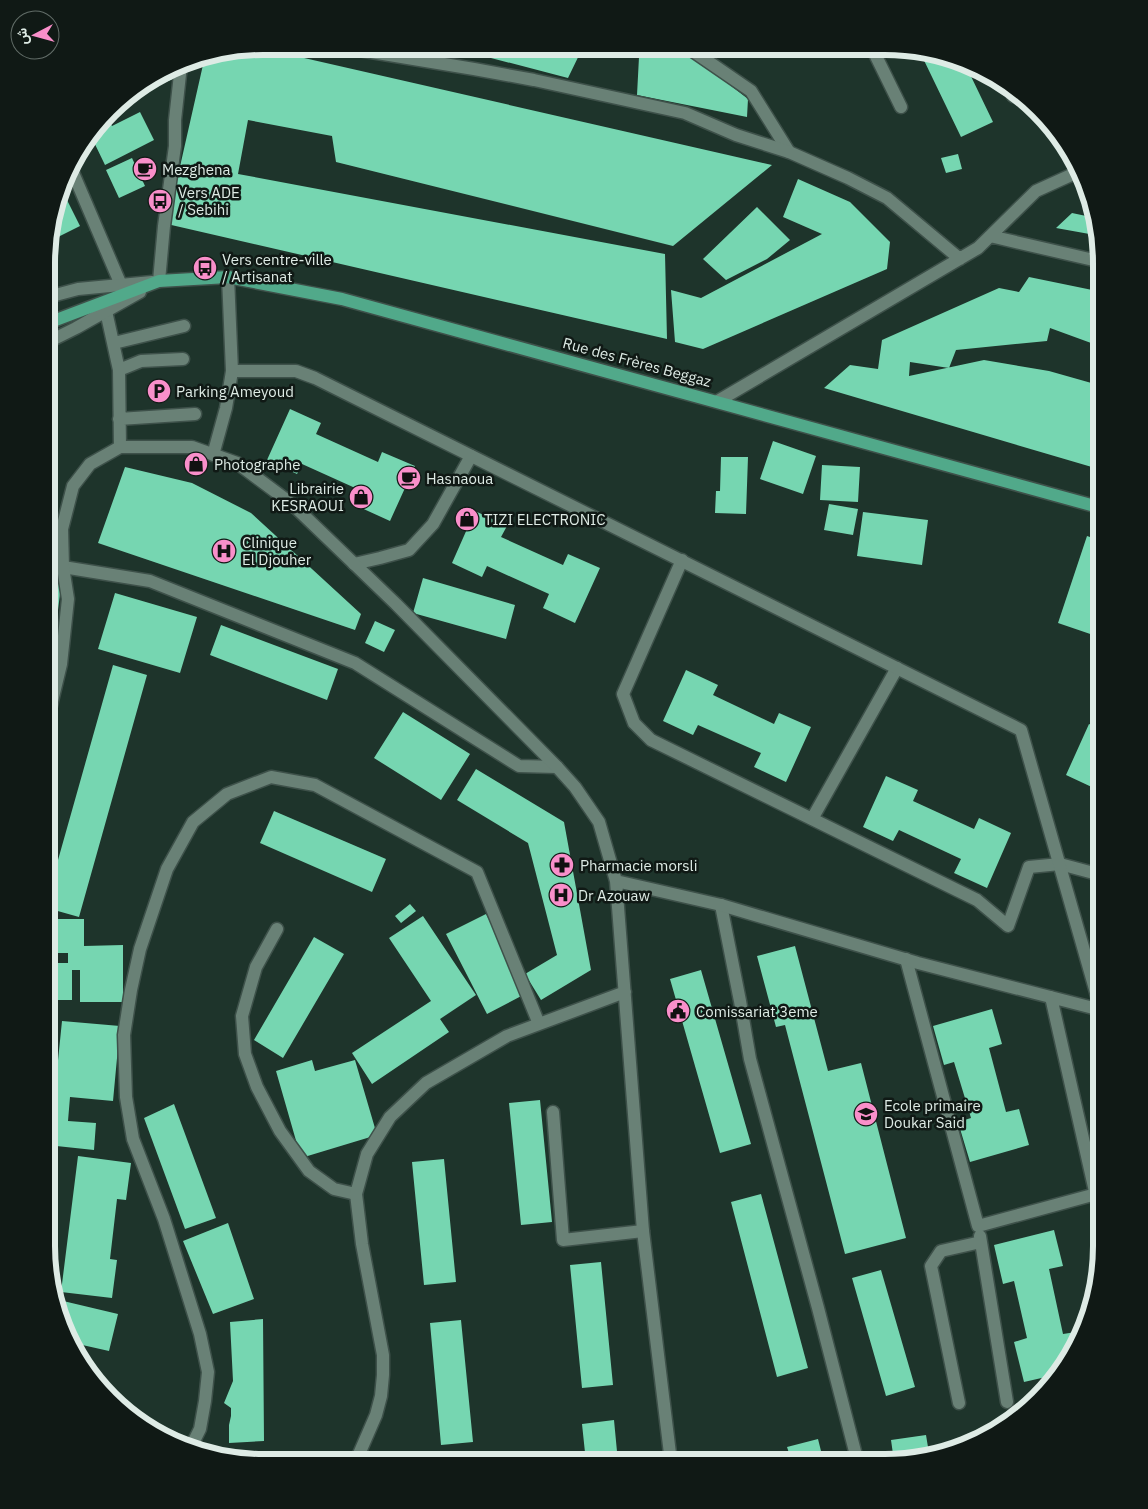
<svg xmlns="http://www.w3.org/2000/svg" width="1148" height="1509" font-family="'IBM Plex Sans',Vazirmatn,sans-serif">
	<rect width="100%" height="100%" fill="#1e342b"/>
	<!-- building -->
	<path fill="#76d6b1" d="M256,47L772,165L673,246L336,162L332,136L248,120L238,174L665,254L667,339L167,224L205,56Z
		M449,47H583L568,78Z
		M658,47H681L748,99L747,117L637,95L639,57Z
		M919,50L967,68L993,122L961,137Z
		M170,71L173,79L141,92L139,89Z
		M126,96L128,108L111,111L120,100Z
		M140,112L154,140L105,165L91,136L107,116L112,126Z
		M958,154L962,169L946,173L941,158Z
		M132,158L145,186L119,198L106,170Z
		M798,179L850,202L890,242L887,269L703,349L675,342L671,290L701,298L822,234L783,217Z
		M63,192L80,226L48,242V234Z
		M757,207L790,240L767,259L726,280L703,259Z
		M1072,213L1091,217L1095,235L1056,228Z
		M1029,277L1102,292V347L1050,328L1047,341L956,350L949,368L910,362L909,376L984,360L1049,371L1102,386V470L824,388L850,365L878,369L882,340L999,288L1019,292Z
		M290,409L321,423L316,434L378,462L382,452L415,466L390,521L357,506L364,492L302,464L297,474L267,460Z
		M773,441L816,456L803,494L760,479Z
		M721,457H748L746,514L715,513L716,491H720Z
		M822,465L860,467L858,502L820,500Z
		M125,467L192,483L251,513L361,614L355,630L98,543Z
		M829,504L858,509L853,535L824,530Z
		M475,511L507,526L501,537L563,565L568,554L600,568L575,623L543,608L549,594L487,566L482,577L452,563Z
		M863,512L928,520L922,565L857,556Z
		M1087,536L1102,541V638L1058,623Z
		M48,576L62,577L54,643H47Z
		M423,578L515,605L506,639L413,613Z
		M115,593L197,617L180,673L98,649Z
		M375,621L395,630L384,652L365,643Z
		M221,625L338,669L327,700L210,655Z
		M113,665L147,675L79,917L47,908V899Z
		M686,670L718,685L713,695L774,724L779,713L811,727L786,782L754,767L761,753L698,725L693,735L663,721Z
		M403,712L470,754L441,800L374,758Z
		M1089,724L1102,729L1101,777L1096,789L1066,775Z
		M476,769L564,822L591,970L541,1000L525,974L557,955L528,843L457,800Z
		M886,776L918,790L913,801L974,829L979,818L1011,833L987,888L954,873L961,859L899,830L893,841L863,827Z
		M274,811L386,859L372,892L260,843Z
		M410,904L416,911L401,923L395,916Z
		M486,914L527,993L487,1014L446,934Z
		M423,916L476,995L440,1019L449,1032L372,1084L352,1053L431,1001L389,938Z
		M47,919H84V946L123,945V1002H80V970H72V1000H47V963H68V953H50V949H47Z
		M314,937L344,954L283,1058L254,1040Z
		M795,946L828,1071L861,1063L906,1238L845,1254L785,1025L776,1027L757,956Z
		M701,970L751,1144L720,1153L670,979Z
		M992,1009L1002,1044L989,1048L1006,1112L1019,1109L1029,1145L970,1162L958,1122L971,1118L954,1062L944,1065L933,1026Z
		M47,1012L58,1013L49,1088H47Z
		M62,1021L120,1026L113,1101L70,1097L68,1121L96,1123L94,1150L47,1145L52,1090H55Z
		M312,1060L315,1071L355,1060L377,1135L301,1158L276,1071Z
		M540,1100L552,1222L521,1225L509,1103Z
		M174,1104L216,1218L185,1229L144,1118Z
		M78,1156L131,1163L126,1200L117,1199L110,1259L117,1260L112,1298L61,1292Z
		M444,1159L456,1282L424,1285L412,1162Z
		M761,1194L808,1368L777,1377L731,1202Z
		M228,1223L254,1299L213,1314L183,1241Z
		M1054,1230L1063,1266L1049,1269L1063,1334L1076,1332L1078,1341L1065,1367L1059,1374L1024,1382L1014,1342L1027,1338L1014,1281L1003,1284L994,1245Z
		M601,1262L613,1385L582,1388L570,1265Z
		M881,1270L915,1387L886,1396L852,1278Z
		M59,1300L118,1314L109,1351L69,1342Z
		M263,1319L264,1441L229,1443V1425L231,1416V1408L224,1403L233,1381L230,1322Z
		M461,1320L473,1442L441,1445L430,1323Z
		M1026,1410L1004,1425V1416Z
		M614,1420L618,1462H586L582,1424Z
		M926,1435L929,1453L894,1461L891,1440Z
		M818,1439L824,1463L792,1462L787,1447Z"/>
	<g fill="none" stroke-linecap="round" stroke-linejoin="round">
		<!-- service casing -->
		<g stroke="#3e514a" stroke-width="15">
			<path id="service" d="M687,47L751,91L789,152
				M872,48L901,107
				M1008,85L1013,96
				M71,168L121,285
				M106,311L119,370
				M114,343L184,326
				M119,419L195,414
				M120,447L119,370L141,361L183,359
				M682,560L623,694L634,723L651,740L977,900L1008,926L1029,867L1060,864L1101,875
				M354,564L380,558L409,550L433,524L471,456
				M63,567L150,581L355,663L519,766L557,767
				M812,819L897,668
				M721,905L740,1001L750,1059L818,1308L858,1463
				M277,929L256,967L242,1016L245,1054L257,1087L280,1131L309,1171L334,1189L356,1194
				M906,959L978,1226L1096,1194
				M553,1112L563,1240L643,1231
				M980,1236L1007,1402
				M959,1403L931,1266L941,1251L981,1242"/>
		</g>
		<!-- minor casing -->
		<g stroke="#3e514a" stroke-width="15">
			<path id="minor" d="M335,46L474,69L534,80L685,113L736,135L789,152L848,178L887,198L960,259
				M990,236L1102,262
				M159,281L164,226L175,146V120L181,65
				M232,371H296L315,378L1021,730L1101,1010
				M718,401L978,248L1036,191L1080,171
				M213,455L226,408L232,371L228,277
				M47,722L61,664L68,599L63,567L62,529L73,486L90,464L120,447H192L237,463L292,504L396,604L557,767L575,787L599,822L616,881L721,905L918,963L1101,1010
				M616,881L643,1231L671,1462
				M1051,997L1101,1218
				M192,1445L200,1429L205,1401L208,1372L200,1334L164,1219L133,1139L126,1097L124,1035L131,990L140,949L167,869L193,822L227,794L271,777L315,785L477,872L539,1024
				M356,1461L376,1415L381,1396L383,1375V1355L362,1244L356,1194L367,1154L390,1117L426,1083L507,1036L625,992"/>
		</g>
		<!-- secondary casing -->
		<g stroke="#3e514a" stroke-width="15">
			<path id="secondary" d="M48,297L78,289L152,282
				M48,342L76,328L140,292"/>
		</g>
		<!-- primary casing -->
		<g stroke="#3e514a" stroke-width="15">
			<path id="primary" d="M48,323L159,281L228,277L342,299L1102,508"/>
		</g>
		<!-- service -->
		<use href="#service" stroke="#698176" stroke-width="12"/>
		<!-- minor -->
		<use href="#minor" stroke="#698176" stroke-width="12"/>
		<!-- secondary -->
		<use href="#secondary" stroke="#698176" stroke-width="12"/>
		<!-- primary -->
		<use href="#primary" stroke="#51a98a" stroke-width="12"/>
	</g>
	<!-- icons -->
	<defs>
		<g id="cafe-disc" transform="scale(1.25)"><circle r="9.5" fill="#f98fca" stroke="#101915"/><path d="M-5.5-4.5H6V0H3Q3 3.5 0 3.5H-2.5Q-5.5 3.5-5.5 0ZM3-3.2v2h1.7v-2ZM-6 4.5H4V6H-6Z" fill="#111"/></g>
		<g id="bus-disc" transform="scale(1.25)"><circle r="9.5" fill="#f98fca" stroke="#101915"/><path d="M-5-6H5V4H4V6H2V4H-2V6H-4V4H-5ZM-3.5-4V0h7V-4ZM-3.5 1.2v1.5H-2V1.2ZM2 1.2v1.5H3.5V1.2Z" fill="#111"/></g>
		<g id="parking-disc" transform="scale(1.25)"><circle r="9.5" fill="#f98fca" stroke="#101915"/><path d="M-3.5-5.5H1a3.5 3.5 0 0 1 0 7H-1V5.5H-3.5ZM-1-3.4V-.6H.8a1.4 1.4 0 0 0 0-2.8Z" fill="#111"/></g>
		<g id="shop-disc" transform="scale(1.25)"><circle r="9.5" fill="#f98fca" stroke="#101915"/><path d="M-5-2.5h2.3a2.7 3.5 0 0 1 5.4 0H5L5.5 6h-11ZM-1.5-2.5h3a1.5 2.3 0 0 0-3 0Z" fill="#111"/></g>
		<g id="hospital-disc" transform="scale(1.25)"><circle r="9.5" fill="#f98fca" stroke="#101915"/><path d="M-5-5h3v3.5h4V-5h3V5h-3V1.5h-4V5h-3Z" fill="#111"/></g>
		<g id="pharmacy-disc" transform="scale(1.25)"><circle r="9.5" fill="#f98fca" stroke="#101915"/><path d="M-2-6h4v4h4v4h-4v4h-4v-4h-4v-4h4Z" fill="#111"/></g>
		<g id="civic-disc" transform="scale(1.25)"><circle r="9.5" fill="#f98fca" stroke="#101915"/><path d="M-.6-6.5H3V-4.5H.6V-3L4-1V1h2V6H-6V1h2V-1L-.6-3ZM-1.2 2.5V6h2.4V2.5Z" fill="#111"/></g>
		<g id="school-disc" transform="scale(1.25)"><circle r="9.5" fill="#f98fca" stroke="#101915"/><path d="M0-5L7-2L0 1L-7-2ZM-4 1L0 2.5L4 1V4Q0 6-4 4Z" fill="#111"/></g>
	</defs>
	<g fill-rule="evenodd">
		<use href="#cafe-disc" x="145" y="169"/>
		<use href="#bus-disc" x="160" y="201"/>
		<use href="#bus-disc" x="205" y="268"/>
		<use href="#parking-disc" x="159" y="391"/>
		<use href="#shop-disc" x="196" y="464"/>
		<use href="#cafe-disc" x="409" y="478"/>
		<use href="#shop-disc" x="361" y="497"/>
		<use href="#shop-disc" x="467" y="519"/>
		<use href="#hospital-disc" x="224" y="551"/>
		<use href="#pharmacy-disc" x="562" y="865"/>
		<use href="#hospital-disc" x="561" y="895"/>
		<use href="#civic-disc" x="678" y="1011"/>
		<use href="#school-disc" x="866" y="1114"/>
	</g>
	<g text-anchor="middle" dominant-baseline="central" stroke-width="5" stroke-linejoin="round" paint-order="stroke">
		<!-- poi labels -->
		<g font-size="15" fill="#deebe5" stroke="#101915" text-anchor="start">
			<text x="162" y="169">Mezghena</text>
			<text x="178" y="192">Vers ADE<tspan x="178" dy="17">/ Sebihi</tspan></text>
			<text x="222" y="259">Vers centre-ville<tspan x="222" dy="17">/ Artisanat</tspan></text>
			<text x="176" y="391">Parking Ameyoud</text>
			<text x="214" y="464">Photographe</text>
			<text x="426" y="478">Hasnaoua</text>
			<text x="344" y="488" text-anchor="end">Librairie<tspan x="344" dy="17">KESRAOUI</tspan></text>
			<text x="484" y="519">TIZI ELECTRONIC</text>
			<text x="242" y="542">Clinique<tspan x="242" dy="17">El Djouher</tspan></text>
			<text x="580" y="865">Pharmacie morsli</text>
			<text x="578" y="895">Dr Azouaw</text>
			<text x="696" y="1011">Comissariat 3eme</text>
			<text x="884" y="1105">Ecole primaire<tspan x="884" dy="17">Doukar Said</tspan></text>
		</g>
		<!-- street labels -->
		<g font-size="15" fill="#deebe5" stroke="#101915">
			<text transform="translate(637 362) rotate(15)">Rue des Frères Beggaz</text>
		</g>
	</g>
	<!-- crop -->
	<path d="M0 0H1148V1509H0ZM263 55H885A208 208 0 0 1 1093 263V1246A208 208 0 0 1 885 1454H263A208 208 0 0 1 55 1246V263A208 208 0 0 1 263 55Z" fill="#101915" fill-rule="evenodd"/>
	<path fill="none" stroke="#deebe5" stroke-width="6" d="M263 55H885A208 208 0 0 1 1093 263V1246A208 208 0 0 1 885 1454H263A208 208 0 0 1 55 1246V263A208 208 0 0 1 263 55Z"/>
	<!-- north arrow -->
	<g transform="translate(35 35) rotate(264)"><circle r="24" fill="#101915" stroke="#626d68"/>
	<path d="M0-4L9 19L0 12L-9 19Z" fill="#f98fca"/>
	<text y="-8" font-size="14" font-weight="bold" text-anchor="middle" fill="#deebe5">ش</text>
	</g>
</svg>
